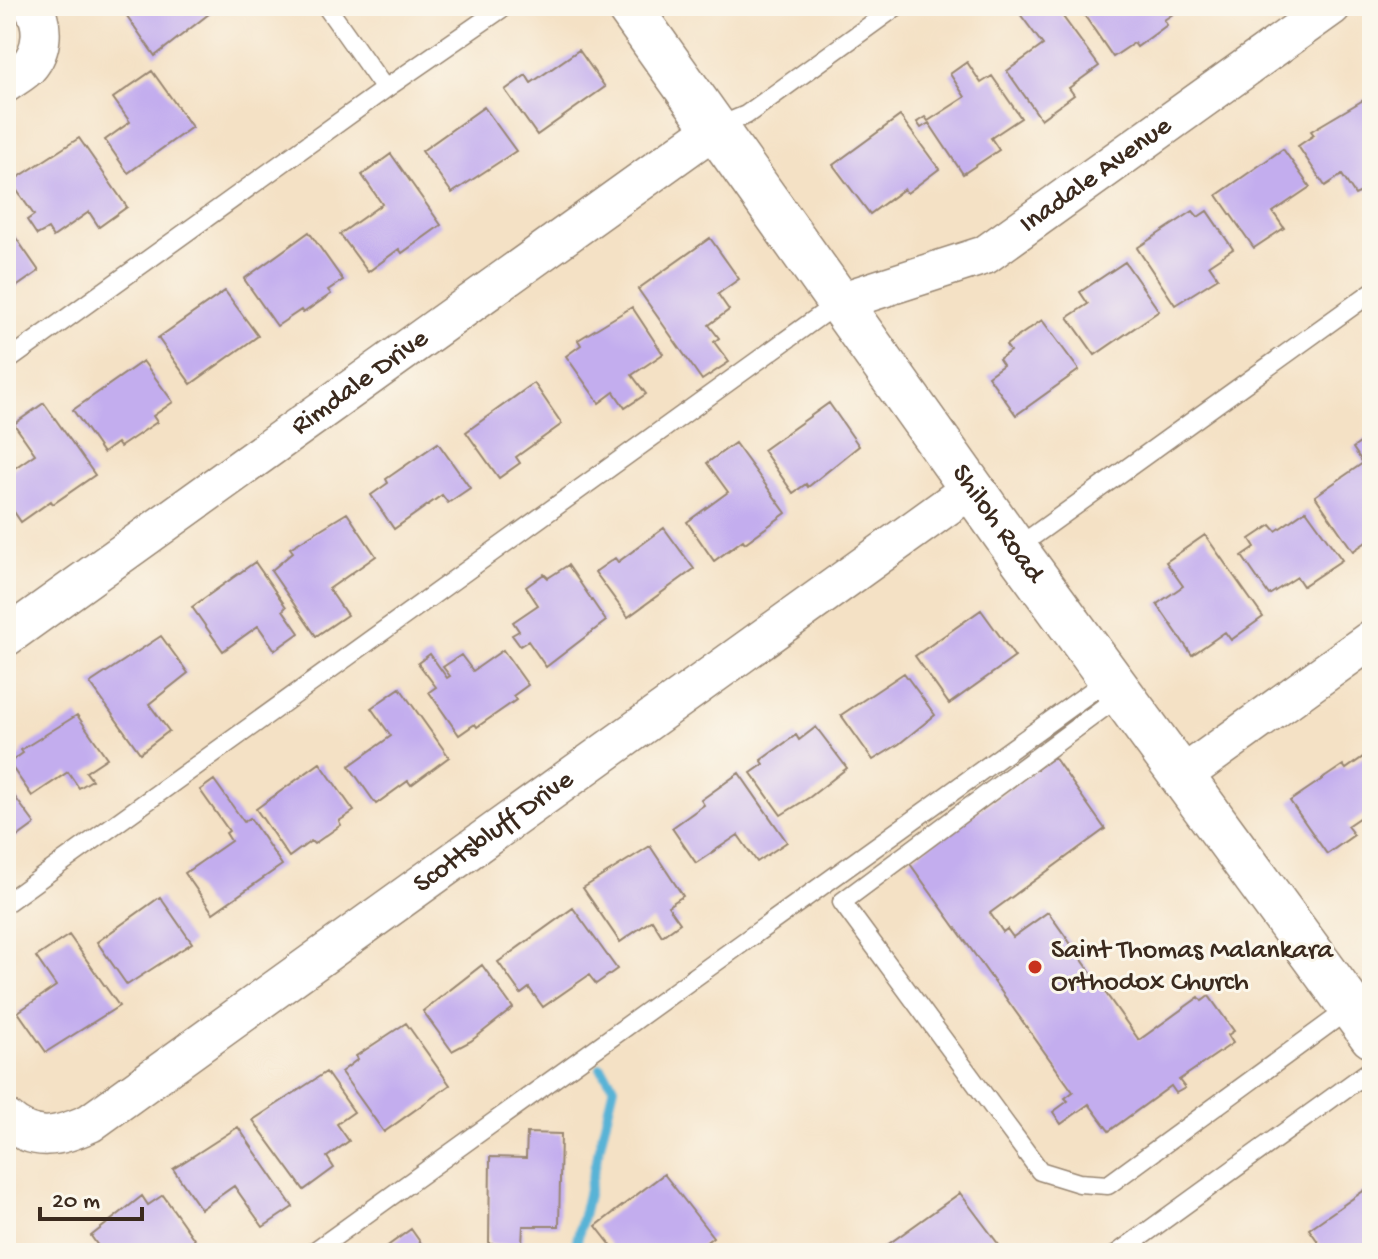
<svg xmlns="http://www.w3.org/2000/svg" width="1378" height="1259" font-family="'Gochi Hand',sans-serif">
	<rect width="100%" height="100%" fill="#fbf7ec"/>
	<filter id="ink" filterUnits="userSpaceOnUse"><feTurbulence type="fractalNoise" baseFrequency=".0125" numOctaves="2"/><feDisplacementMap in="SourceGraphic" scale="16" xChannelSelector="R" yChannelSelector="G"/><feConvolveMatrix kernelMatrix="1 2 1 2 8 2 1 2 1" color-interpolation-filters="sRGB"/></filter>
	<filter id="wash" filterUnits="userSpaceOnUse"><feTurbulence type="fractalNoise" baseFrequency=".006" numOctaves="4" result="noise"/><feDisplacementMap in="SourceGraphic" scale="32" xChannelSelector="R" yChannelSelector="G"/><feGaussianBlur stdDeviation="1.8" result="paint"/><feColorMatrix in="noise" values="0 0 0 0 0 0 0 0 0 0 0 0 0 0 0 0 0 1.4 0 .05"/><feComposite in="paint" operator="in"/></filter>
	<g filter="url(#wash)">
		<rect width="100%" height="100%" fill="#f4e1c5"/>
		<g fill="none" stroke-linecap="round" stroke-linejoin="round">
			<!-- stream -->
			<path stroke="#58b3d6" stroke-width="10" d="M574,1253L614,1086L601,1068"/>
		</g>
		<g id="blocks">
			<!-- building -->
			<path fill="#c3adee" d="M142,6H219L155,56L127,16Z
				M1032,6H1055L1099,66L1069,88L1074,95L1041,119L1007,71L1043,45L1020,14Z
				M1078,6H1177L1179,10L1164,20L1167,25L1137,47L1134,43L1113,57Z
				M579,50L605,87L537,135L505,90L526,75L531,83Z
				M967,62L981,83L992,76L1021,118L991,138L999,150L963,174L929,123L921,128L917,122L925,117L928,121L965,97L950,74Z
				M152,71L192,127L128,173L105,140L130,122L113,98Z
				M1365,99L1372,110V187L1355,195L1342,175L1325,186L1298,146L1314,135L1311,131Z
				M484,107L516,151L452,193L422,151Z
				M900,116L939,169L907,193L904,189L870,214L833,165Z
				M79,138L127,207L99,227L89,212L53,237L48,229L37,235L27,220L34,215L11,182Z
				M1283,149L1310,187L1273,212L1284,228L1254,248L1217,195Z
				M391,154L441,225L402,253L399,249L368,272L340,234L382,204L362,175Z
				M1193,211L1198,217L1207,211L1233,249L1209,265L1218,278L1175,305L1137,248Z
				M309,232L343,280L328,290L331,294L303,313L301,310L277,326L244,279Z
				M14,235L39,271L6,294V240Z
				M710,238L739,279L718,294L729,310L709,325L719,338L714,342L729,362L702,380L638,289Z
				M1125,262L1159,311L1095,355L1068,317L1088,304L1080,292Z
				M225,291L258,336L191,384L158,338Z
				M632,307L663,354L632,375L646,394L625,408L614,392L599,403L566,356L581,345L578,340Z
				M1042,320L1079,370L1016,415L988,376L1003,365L999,359L1010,351L1006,345Z
				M143,361L173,402L153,416L157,422L120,447L117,443L103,453L73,410Z
				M534,383L562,424L516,457L520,463L499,478L466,432Z
				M44,403L95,475L53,504L51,501L21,522L6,500V474L35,454L14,424Z
				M829,403L859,446L808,487L806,484L793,493L763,450Z
				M1367,438L1372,446V538L1353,551L1315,496L1363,463L1353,448Z
				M438,443L470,488L448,503L442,495L394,529L371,495L388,483L386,479Z
				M735,443L786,513L745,543L743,540L714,561L687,522L728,492L707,463Z
				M1306,510L1342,560L1303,586L1297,577L1269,595L1242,556L1255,547L1250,539L1271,525L1276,531Z
				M347,513L376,556L329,589L347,615L316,636L271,571L293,552L290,548Z
				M664,528L694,569L628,617L595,572L615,558L618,562Z
				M1205,535L1263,617L1231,640L1225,632L1192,655L1157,604L1183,586L1166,562Z
				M255,562L286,607L283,610L299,633L275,650L258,626L223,651L192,607Z
				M568,565L606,621L546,667L528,641L520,646L512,635L519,631L513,622L538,605L526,587L544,574L548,578Z
				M981,610L1015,657L949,704L915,656Z
				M161,636L188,673L149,704L169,731L140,753L90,683Z
				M503,650L528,685L513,696L516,700L477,727L475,724L459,735L429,692L436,687L418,663L430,654L447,678L450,676L443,667L461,655L473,671Z
				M904,673L935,715L899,744L873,760L841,715Z
				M400,688L449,757L411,785L408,781L376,804L349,766L391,736L371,708Z
				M77,715L107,758L86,772L92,780L79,788L68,772L32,796L9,763L23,753L21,750Z
				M816,727L847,768L810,797L781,815L751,773L764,764L761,760L796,735L799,740Z
				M1054,757L1105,829L990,913L1003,932L1007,929L1013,937L1048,912L1139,1040L1199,997L1202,1001L1209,996L1234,1031L1228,1035L1233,1043L1179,1080L1185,1088L1176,1093L1171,1086L1109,1131L1089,1104L1061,1124L1053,1112L1068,1101L1065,1098L1073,1092L908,861Z
				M1363,757L1372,771V809L1347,826L1354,835L1327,854L1290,801L1343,765L1346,769Z
				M320,763L354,811L339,821L341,825L314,844L311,841L289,857L256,809Z
				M739,773L787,842L757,862L738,835L696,863L672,828L704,805L701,800Z
				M214,780L244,822L250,818L282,865L213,913L185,873L231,841L226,833L229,831L200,790Z
				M6,785L35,824L6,845Z
				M650,846L683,896L668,906L680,923L662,936L652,920L620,942L583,888Z
				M160,897L192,943L127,985L97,942Z
				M573,908L617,969L596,984L589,975L543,1007L529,988L521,994L498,962Z
				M69,935L119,1006L46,1052L18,1012L56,986L36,957Z
				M482,965L513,1008L471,1041L452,1051L423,1011Z
				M406,1023L450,1085L384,1132L341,1072L358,1059L356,1056Z
				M326,1072L354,1112L337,1124L349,1141L327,1157L334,1168L304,1190L253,1120Z
				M238,1127L293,1207L263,1227L234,1186L201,1209L173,1169Z
				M527,1133L561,1134L559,1226H523L522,1245L489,1244L490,1157L526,1158Z
				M664,1174L713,1237L692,1253H617L596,1226Z
				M1372,1185V1244L1359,1253H1326L1309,1229Z
				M960,1193L1005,1253H876Z
				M163,1195L196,1242L181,1253H178L173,1245L162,1253H103L91,1236L142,1196L148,1205Z
				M411,1229L428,1253H378Z"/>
		</g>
	</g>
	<g filter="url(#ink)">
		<use href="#blocks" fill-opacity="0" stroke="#988672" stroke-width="2"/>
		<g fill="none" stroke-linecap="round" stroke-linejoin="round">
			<!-- service casing -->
			<g stroke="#988672" stroke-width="21">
				<path id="service" d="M326,6L385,89
					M715,128L746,115L897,6
					M6,362L385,89L505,6
					M1015,549L1372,292
					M1122,694L842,902L1040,1171L1079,1183L1108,1185L1372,992
					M6,903L839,302
					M312,1253L1110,678
					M1118,1253L1372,1069"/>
			</g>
			<!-- minor casing -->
			<g stroke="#988672" stroke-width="41">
				<g id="minor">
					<path d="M6,83C13,78 22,73 28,67C43,50 45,24 32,6"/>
					<path id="s1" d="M839,302L985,255L1332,6"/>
					<path id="s2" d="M6,637L715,128"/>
					<path d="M1182,776L1372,639"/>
					<path id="s3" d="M6,1119C35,1144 58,1137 90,1123L972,488"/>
				</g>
			</g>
			<!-- tertiary casing -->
			<g stroke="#988672" stroke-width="47">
				<g id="tertiary">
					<path id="s4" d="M628,6L1015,549L1372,1036"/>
				</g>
			</g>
			<!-- service -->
			<use href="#service" stroke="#fff" stroke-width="18"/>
			<!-- minor -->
			<use href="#minor" stroke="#fff" stroke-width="38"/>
			<!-- tertiary -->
			<use href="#tertiary" stroke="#fff" stroke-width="44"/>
		</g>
	</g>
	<!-- markers -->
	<circle fill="#c8321e" stroke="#fbf7ec" stroke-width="3" cx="1035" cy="967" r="8"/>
	<g text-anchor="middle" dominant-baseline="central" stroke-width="6" stroke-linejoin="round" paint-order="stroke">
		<!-- street labels -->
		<g font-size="28" fill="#3b2a1e" stroke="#fbf7ec">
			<text stroke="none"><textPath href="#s1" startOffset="290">Inadale Avenue</textPath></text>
			<text stroke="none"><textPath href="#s2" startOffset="436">Rimdale Drive</textPath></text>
			<text stroke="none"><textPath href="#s4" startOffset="636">Shiloh Road</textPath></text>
			<text stroke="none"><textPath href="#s3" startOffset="588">Scottsbluff Drive</textPath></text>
		</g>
		<!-- poi labels -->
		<g font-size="28" fill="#3b2a1e" stroke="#fbf7ec" text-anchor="start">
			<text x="1051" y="951">Saint Thomas Malankara<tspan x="1051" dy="32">Orthodox Church</tspan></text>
		</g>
	</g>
	<!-- margin -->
	<rect width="1378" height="1259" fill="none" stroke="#fbf7ec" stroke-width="32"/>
	<!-- scale -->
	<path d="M40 1207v12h102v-12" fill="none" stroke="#3b2a1e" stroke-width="4"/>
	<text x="52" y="1207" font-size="24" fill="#3b2a1e" stroke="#fbf7ec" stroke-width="6" paint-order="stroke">20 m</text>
</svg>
